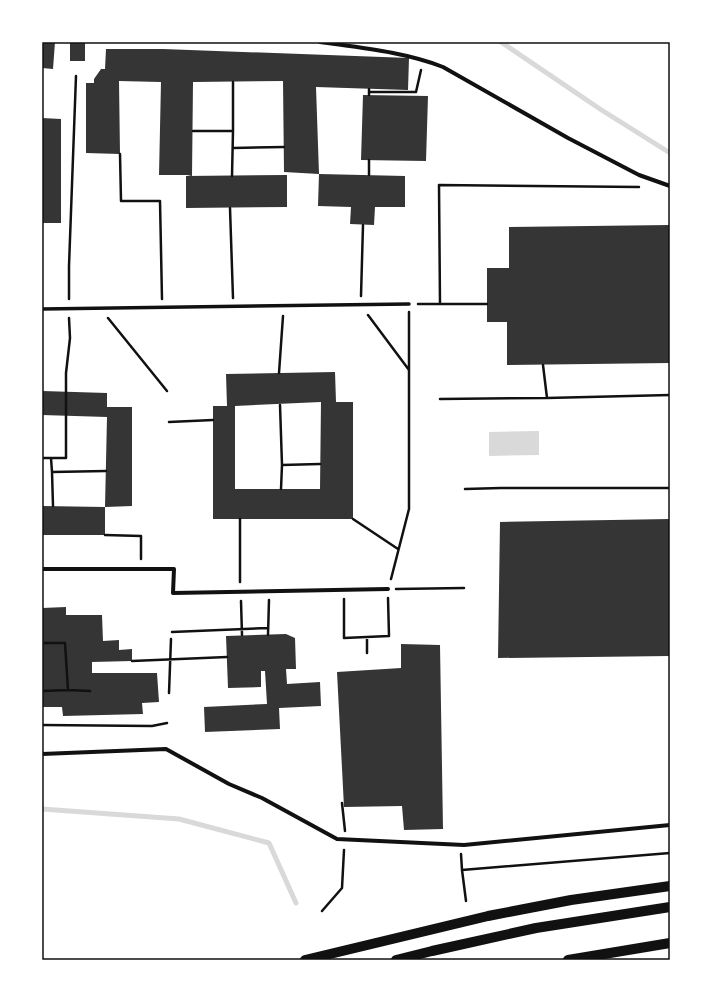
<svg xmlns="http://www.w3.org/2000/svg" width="712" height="1002" font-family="Merriweather,serif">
	<rect width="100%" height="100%" fill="#fff"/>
	<!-- water -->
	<path fill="#d9d9d9" d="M539,431V455L489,456V432Z"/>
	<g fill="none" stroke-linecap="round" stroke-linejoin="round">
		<!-- stream -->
		<path stroke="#d9d9d9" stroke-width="5" d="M501,42L600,109L670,153
			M42,809L179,819L269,843L296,903"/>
	</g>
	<!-- building -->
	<path fill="#353535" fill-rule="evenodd" d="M42,42H55L53,69L42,68Z
		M70,42H85V61H70Z
		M106,49H163L409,58L408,90L316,87L319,174L284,172L283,81L193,82L192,176L187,175H159L161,82L119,81L120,154L86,153V83H94V79L101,69H105Z
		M363,95L428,96L426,161L361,160Z
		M42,118L61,119V223H42Z
		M319,174L405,176V207H375L374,225L350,224L351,207L318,206Z
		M287,175V207L186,208V176Z
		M670,225V363L507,365V322H487V268H509V227Z
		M335,372L336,402H353V519H213V406H227L226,374ZM321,402L320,489H235V406Z
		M42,391L107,393V407H132V506L105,507L107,417L42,415Z
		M42,506L105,507V535H42Z
		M670,519V656L498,658L500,522Z
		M66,607V615H102L103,641L119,640V650L132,649V661L92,662V673H157L159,702L142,703L143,714L63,716L62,707H42V608Z
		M286,634L295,638L296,669H286L287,684L320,682L321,706L279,708L280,729L205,732L204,707L267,704L265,671H261V687L228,688L226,636Z
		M401,644L440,645L443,829L404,830L402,806L344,807L337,672L401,668Z"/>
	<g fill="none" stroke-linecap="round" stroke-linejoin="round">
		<!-- path -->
		<path stroke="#111" stroke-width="2.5" d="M369,92H416L421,70
			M369,95V89
			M193,131H233V82
			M233,148L284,147
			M120,154L121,201H160L162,299
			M369,175V160
			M232,176L233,131
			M230,208L233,298
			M361,296L363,225
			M69,299V266L76,76
			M418,304H487
			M440,304L439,185L639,187
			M368,315L409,370
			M108,318L167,391
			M543,365L547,398
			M279,373L283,316
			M440,399L547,398L670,395
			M280,405L282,465
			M169,422L213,420
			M42,458H51L52,472L106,471
			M51,458H66V373L70,338L69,318
			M52,472L53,506
			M281,489L282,465L320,464
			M465,489L501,488H670
			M240,519V582
			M353,519L398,549
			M105,535L141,536V559
			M391,579L409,509V312
			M396,589L464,588
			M344,599V638L389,636L388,598
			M241,601L242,635
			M172,632L268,628
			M268,635L269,600
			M42,643H65L68,690L42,691
			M367,653V637
			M132,661L227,657
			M68,690L90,691
			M169,693L171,639
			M42,725L152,726L167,723
			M342,803L345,831
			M461,854L462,870L466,901
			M462,870L670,853
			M322,911L342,888L344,850"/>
		<!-- pedestrian -->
		<path stroke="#111" stroke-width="3.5" d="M42,309L409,304"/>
		<!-- minor -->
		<path stroke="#111" stroke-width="4" d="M320,42C362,48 404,52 443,67L568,138L639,175L670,186
			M42,569H174L173,593L388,589
			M42,754L166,749L229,784L262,798L337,839L464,845L670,825"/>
		<!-- primary -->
		<path stroke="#111" stroke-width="10" d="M305,960L488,916L571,900L670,886
			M396,960L432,951L536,928L670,907
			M568,960L670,943"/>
	</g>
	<!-- border -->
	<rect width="712" height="1002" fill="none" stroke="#ffffff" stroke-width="86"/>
	<rect x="43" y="43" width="626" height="916" fill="none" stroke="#111" stroke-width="1.5"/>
</svg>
